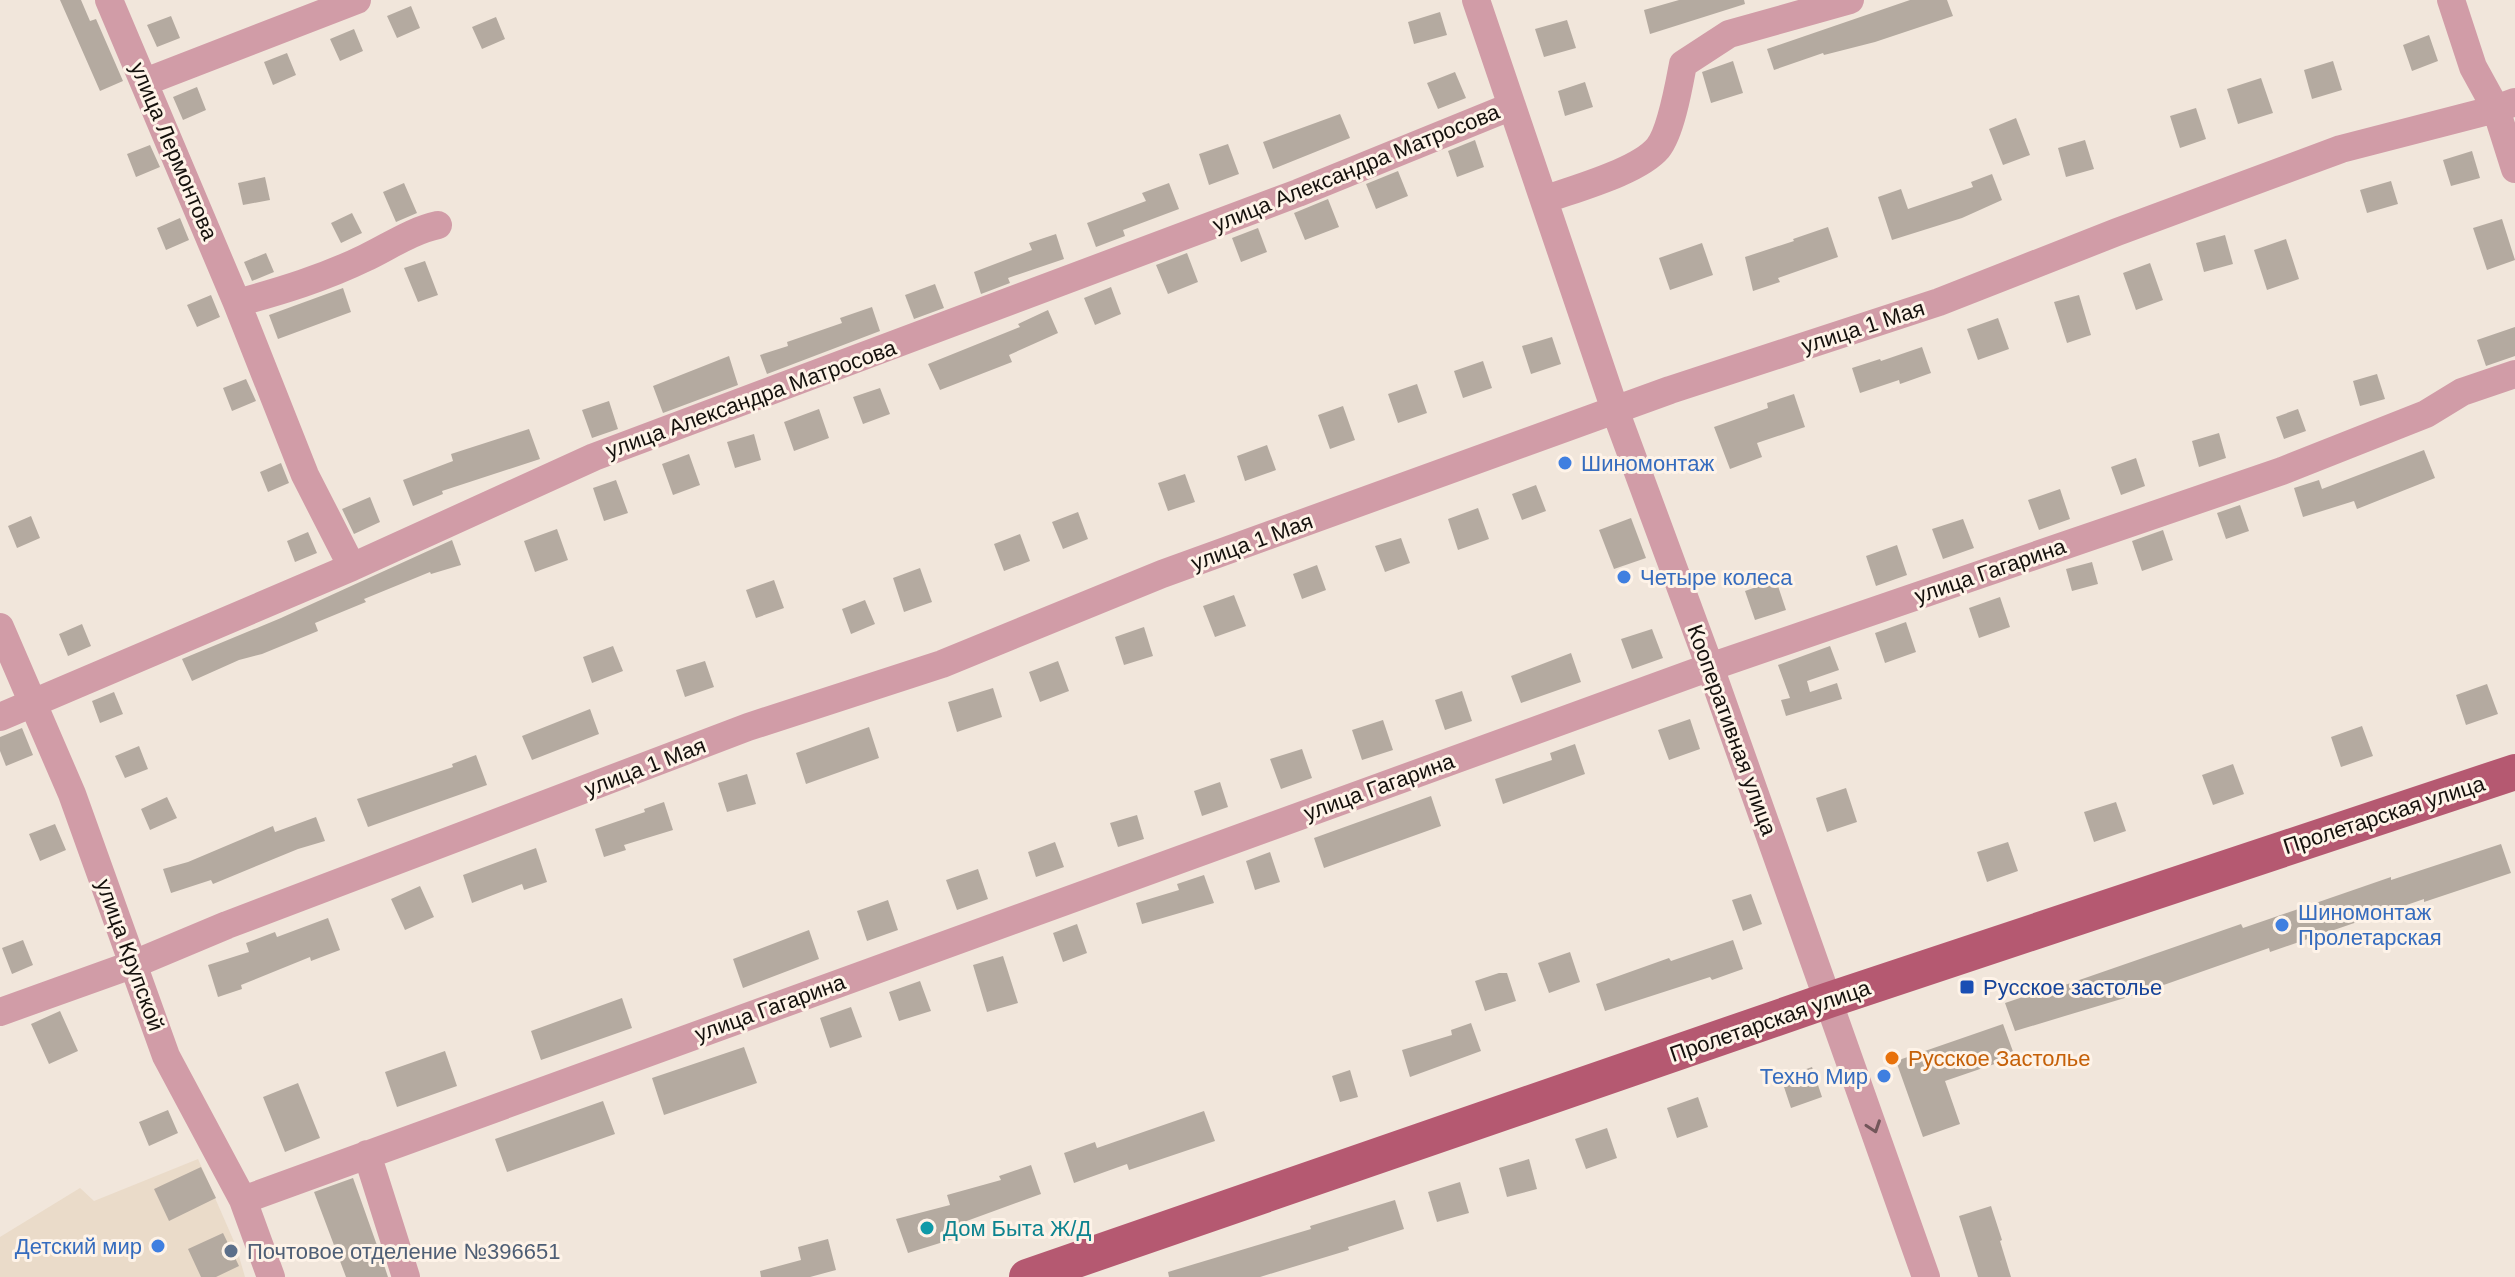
<svg xmlns="http://www.w3.org/2000/svg" width="2515" height="1277" font-family="Helvetica,sans-serif">
	<rect width="100%" height="100%" fill="#f1e6db"/>
	<!-- commercial -->
	<path fill="#eadbc9" d="M198,1159L236,1246L245,1277H0V1237L80,1188L94,1201Z"/>
	<!-- building -->
	<path fill="#b4aaa0" d="M60,0H81L90,21L96,19L123,81L100,91Z
		M1679,0H1744L1745,4L1650,34L1644,10Z
		M1910,0H1947L1953,16L1875,42L1824,55L1823,53L1774,70L1767,49Z
		M411,6L420,28L397,38L387,16Z
		M1440,12L1447,35L1414,44L1408,22Z
		M171,16L180,38L157,47L147,25Z
		M496,17L505,39L482,49L472,27Z
		M1567,20L1576,48L1544,57L1535,29Z
		M354,29L363,51L340,61L330,39Z
		M2429,35L2438,61L2412,71L2403,45Z
		M287,53L296,75L273,85L264,62Z
		M1733,61L1743,93L1711,103L1702,72Z
		M2333,61L2342,90L2312,99L2304,70Z
		M1455,72L1466,98L1438,109L1427,83Z
		M2261,78L2273,113L2238,124L2227,89Z
		M1585,82L1593,107L1565,116L1558,91Z
		M197,87L206,110L183,120L173,97Z
		M2196,108L2206,139L2180,148L2170,116Z
		M1340,114L1350,138L1273,169L1263,142Z
		M2016,118L2030,155L2003,165L1989,129Z
		M1475,140L1484,167L1457,177L1448,151Z
		M2085,140L2094,169L2066,177L2058,148Z
		M1228,144L1239,174L1209,185L1199,154Z
		M150,145L160,167L136,177L127,154Z
		M2472,151L2480,178L2451,186L2443,160Z
		M1398,171L1408,196L1376,209L1366,184Z
		M1992,174L2002,200L1962,218L1892,240L1878,197L1901,189L1908,209L1973,187L1971,182Z
		M265,177L270,200L243,205L238,183Z
		M2391,181L2398,204L2367,213L2360,190Z
		M404,183L417,213L396,222L383,192Z
		M1169,183L1179,209L1123,230L1125,236L1096,247L1087,223L1146,201L1142,193Z
		M1328,199L1339,227L1305,240L1294,213Z
		M352,213L362,233L341,243L331,223Z
		M180,218L189,240L166,250L157,228Z
		M2502,219L2515,260L2487,270L2473,228Z
		M1828,227L1838,257L1778,278L1780,282L1753,291L1745,257L1794,241L1793,239Z
		M1258,228L1267,252L1241,262L1232,238Z
		M1056,234L1064,259L1008,278L1010,283L981,294L974,272L1032,250L1029,243Z
		M2225,235L2233,264L2204,272L2196,243Z
		M2286,239L2299,279L2267,290L2254,250Z
		M1702,243L1713,275L1670,290L1659,258Z
		M266,253L274,272L252,281L244,262Z
		M1187,253L1198,282L1168,294L1156,265Z
		M425,261L438,295L418,302L404,268Z
		M2150,263L2163,300L2136,310L2123,273Z
		M935,284L944,308L914,319L905,295Z
		M1111,287L1121,314L1095,325L1084,298Z
		M343,288L351,312L278,339L269,315Z
		M211,295L220,317L197,327L187,305Z
		M2079,295L2091,335L2067,343L2054,302Z
		M872,307L880,331L767,374L760,355L788,346L787,342L842,323L840,318Z
		M1048,310L1058,333L1009,355L1012,362L940,390L928,364L1020,327L1018,324Z
		M1998,318L2009,349L1978,360L1967,329Z
		M2515,327V356L2486,366L2477,340Z
		M1552,337L1561,364L1531,374L1522,346Z
		M1922,347L1931,373L1900,384L1899,380L1860,393L1852,368L1880,359L1881,361Z
		M729,356L738,385L663,413L653,386Z
		M1483,361L1492,388L1463,398L1454,371Z
		M2377,374L2385,399L2360,406L2353,381Z
		M246,379L256,401L232,411L223,388Z
		M1417,384L1427,413L1398,423L1388,394Z
		M880,388L890,414L863,424L853,397Z
		M1794,394L1805,427L1757,443L1762,457L1730,469L1714,427L1768,408L1767,403Z
		M609,401L618,429L592,438L582,410Z
		M1343,406L1355,440L1330,449L1318,415Z
		M819,409L829,438L794,451L784,422Z
		M2298,409L2306,431L2284,439L2276,417Z
		M529,429L540,459L442,491L443,494L413,506L403,480L453,461L451,454Z
		M2219,433L2226,458L2199,467L2192,441Z
		M754,434L761,460L735,468L727,442Z
		M1267,445L1276,470L1245,481L1237,456Z
		M2424,450L2435,478L2357,509L2354,501L2303,517L2294,488L2319,480L2322,489Z
		M689,454L700,485L673,495L662,464Z
		M2136,458L2145,486L2121,495L2111,467Z
		M281,463L289,483L268,492L260,472Z
		M1185,474L1195,502L1168,511L1158,483Z
		M616,480L628,513L604,521L593,488Z
		M1536,485L1546,511L1522,520L1512,494Z
		M2060,489L2070,519L2039,530L2028,500Z
		M370,497L380,522L354,534L342,509Z
		M2240,505L2249,531L2226,539L2217,513Z
		M1478,508L1489,539L1458,550L1448,519Z
		M1078,512L1088,539L1063,549L1052,522Z
		M31,516L40,538L17,548L8,526Z
		M1631,518L1646,558L1614,569L1599,530Z
		M1963,519L1974,548L1943,559L1932,529Z
		M557,529L568,560L535,572L524,541Z
		M2163,530L2173,560L2142,571L2132,541Z
		M308,532L317,553L295,562L287,541Z
		M1020,534L1030,561L1004,571L994,544Z
		M1401,538L1410,563L1385,572L1375,546Z
		M452,540L461,565L431,574L430,572L364,599L366,602L315,623L318,631L262,654L239,660L192,681L182,659L281,618Z
		M1897,545L1907,575L1876,586L1866,556Z
		M2092,562L2098,584L2072,591L2066,569Z
		M1317,565L1326,590L1302,599L1293,574Z
		M920,568L932,602L904,612L893,578Z
		M774,580L784,608L756,618L746,590Z
		M1776,580L1786,610L1755,620L1745,591Z
		M1234,595L1246,626L1215,637L1203,606Z
		M2000,597L2010,627L1979,638L1969,608Z
		M865,600L875,624L851,634L842,609Z
		M1906,622L1916,652L1885,663L1875,633Z
		M82,624L91,646L68,656L59,634Z
		M1144,627L1153,656L1124,665L1115,637Z
		M1652,629L1663,658L1632,669L1621,639Z
		M613,646L623,671L592,683L583,657Z
		M1830,646L1839,670L1807,681L1810,692L1837,683L1842,699L1786,716L1781,700L1790,698L1778,665Z
		M1571,653L1581,682L1521,703L1511,676Z
		M705,661L714,687L685,697L676,670Z
		M1058,661L1069,691L1040,702L1029,672Z
		M2487,684L2498,714L2466,725L2456,695Z
		M993,688L1002,717L957,732L948,702Z
		M1462,691L1472,721L1445,730L1435,700Z
		M114,692L123,714L100,723L92,701Z
		M590,709L599,734L532,760L522,736Z
		M1690,719L1700,749L1669,760L1658,730Z
		M1383,720L1393,750L1362,760L1352,730Z
		M2362,726L2373,756L2341,767L2331,737Z
		M869,727L879,758L806,784L796,753Z
		M22,728L33,755L6,766L0,751V737Z
		M1575,744L1585,774L1503,804L1495,779L1552,760L1550,753Z
		M139,746L148,769L125,778L115,756Z
		M1302,749L1312,778L1281,789L1270,759Z
		M476,755L487,785L368,827L357,799L453,767L452,764Z
		M2233,764L2244,794L2213,805L2202,775Z
		M747,774L756,804L727,812L718,783Z
		M1220,782L1228,807L1202,816L1194,791Z
		M1846,788L1857,822L1827,832L1816,798Z
		M1431,796L1441,826L1324,868L1314,838Z
		M167,797L177,818L150,830L141,809Z
		M664,802L673,830L624,845L626,850L604,857L595,829L645,812L644,809Z
		M2116,802L2126,831L2094,842L2084,812Z
		M1137,815L1144,839L1118,847L1110,823Z
		M316,817L325,841L298,849L213,884L211,880L171,893L163,869L188,862L273,826L275,832Z
		M55,824L66,850L40,861L29,834Z
		M1055,842L1064,867L1036,877L1028,852Z
		M2008,842L2018,871L1987,882L1977,852Z
		M2501,844L2511,873L2424,902V899L2270,952L2269,948L2138,994L2015,1031L2005,1003L2035,993L2036,995L2241,924L2243,928L2391,877V880Z
		M536,848L547,882L524,890L522,884L472,903L463,875Z
		M1270,852L1280,882L1255,890L1246,861Z
		M978,869L988,899L957,910L946,880Z
		M1204,875L1214,903L1142,924L1136,903L1179,890L1177,884Z
		M420,886L434,917L405,930L391,899Z
		M1751,894L1762,924L1743,931L1732,900Z
		M888,900L898,930L867,941L857,911Z
		M328,918L340,950L311,961L310,957L241,985L242,989L218,997L208,965L249,952L246,943L275,932L277,937Z
		M1077,924L1087,953L1063,962L1053,933Z
		M809,930L819,959L743,988L733,959Z
		M23,940L33,965L12,974L2,948Z
		M1733,940L1743,969L1712,980L1710,977L1605,1011L1596,984L1669,958L1671,961Z
		M1570,952L1580,982L1549,993L1538,963Z
		M1003,956L1018,1003L987,1012L973,965Z
		M1499,973H1507L1516,1001L1485,1011L1475,981Z
		M920,981L931,1011L899,1021L889,992Z
		M622,998L632,1028L541,1060L531,1031Z
		M851,1007L862,1037L830,1048L820,1018Z
		M60,1011L78,1051L49,1064L31,1024Z
		M1471,1023L1481,1051L1410,1077L1402,1050L1452,1035L1451,1030Z
		M2003,1024L2015,1057L1945,1081L1960,1124L1923,1137L1896,1061Z
		M744,1047L757,1083L664,1115L652,1078Z
		M445,1051L457,1086L397,1107L385,1072Z
		M1812,1067L1822,1097L1791,1108L1781,1078Z
		M1350,1070L1358,1097L1340,1102L1332,1076Z
		M298,1083L320,1138L285,1152L263,1097Z
		M1698,1097L1708,1127L1677,1138L1667,1108Z
		M603,1101L615,1134L507,1172L495,1139Z
		M168,1110L178,1133L149,1146L139,1122Z
		M1204,1111L1215,1141L1129,1170L1127,1164L1074,1183L1064,1153L1095,1142L1097,1148Z
		M1607,1128L1617,1158L1586,1169L1575,1139Z
		M1529,1159L1537,1189L1507,1197L1499,1168Z
		M1031,1165L1041,1194L953,1226L956,1238L908,1253L896,1219L950,1205L947,1195L1001,1180L999,1176Z
		M201,1167L216,1198L169,1221L154,1189Z
		M353,1178L384,1265L388,1277H346L314,1192Z
		M1460,1182L1469,1213L1437,1222L1428,1192Z
		M1395,1200L1404,1229L1348,1247L1349,1250L1260,1277H1169L1168,1272L1311,1229L1310,1226Z
		M1991,1206L2002,1240L2000,1241L2011,1277H1978L1959,1216Z
		M223,1233L239,1266L216,1277H201L188,1249Z
		M828,1239L836,1270L810,1277H761L760,1271L801,1260L798,1247Z"/>
	<g fill="none" stroke-linecap="round" stroke-linejoin="round">
		<!-- minor -->
		<path stroke="#d19ca7" stroke-width="28" d="M109,0L237,303L305,475L352,567
			M1476,0L1615,410L1710,667L1926,1277
			M2451,0L2473,67L2496,109L2515,169
			M145,82L357,0
			M1544,200C1573,189 1638,172 1658,148C1671,132 1679,85 1683,64L1729,34L1850,0
			M237,303C281,291 324,278 365,258C390,246 411,231 438,225
			M0,627L72,794L166,1056L243,1200L271,1277
			M0,717L352,567L594,457L1298,193L1512,106
			M0,1012L134,964L227,925L748,727L942,664L1162,574L1670,390L1939,302L2117,232L2341,149L2496,109L2515,102
			M367,1154L406,1277
			M243,1200L1710,667L2282,471L2426,414L2462,392L2515,374"/>
		<!-- major -->
		<path stroke="#b55971" stroke-width="36" d="M1027,1277L1829,1000L2515,772"/>
	</g>
	<!-- one-way arrows -->
	<defs><path id="oneway-chevron" d="M-2-3.5L2.5 0L-2 3.5" fill="none" stroke-width="1.6" stroke-linecap="round" stroke-linejoin="round" transform="scale(2)"/></defs>
	<use stroke="#73565a" href="#oneway-chevron" transform="translate(1874 1127) rotate(71)"/>
	<!-- markers -->
	<g fill="#3f7fe0" stroke="#fef3e8" stroke-width="3">
		<circle cx="1565" cy="463" r="8"/>
		<circle cx="1624" cy="577" r="8"/>
		<circle cx="2282" cy="925" r="8"/>
		<circle cx="1884" cy="1076" r="8"/>
		<circle cx="158" cy="1246" r="8"/>
	</g>
	<rect fill="#1a4fb4" stroke="#fef3e8" stroke-width="3" x="1959" y="979" width="16" height="16" rx="4"/>
	<circle fill="#e8710a" stroke="#fef3e8" stroke-width="3" cx="1892" cy="1058" r="8"/>
	<circle fill="#0f9aa8" stroke="#fef3e8" stroke-width="3" cx="927" cy="1228" r="8"/>
	<circle fill="#5c6f8a" stroke="#fef3e8" stroke-width="3" cx="231" cy="1251" r="8"/>
	<g text-anchor="middle" dominant-baseline="central" stroke-width="6" stroke-linejoin="round" paint-order="stroke">
		<!-- street labels -->
		<g font-size="22" fill="#15110d" stroke="#fef3e8">
			<text transform="translate(174 151) rotate(67)">улица Лермонтова</text>
			<text transform="translate(1356 168) rotate(-22)">улица Александра Матросова</text>
			<text transform="translate(1863 327) rotate(-18)">улица 1 Мая</text>
			<text transform="translate(751 399) rotate(-20)">улица Александра Матросова</text>
			<text transform="translate(1252 542) rotate(-20)">улица 1 Мая</text>
			<text transform="translate(1990 571) rotate(-19)">улица Гагарина</text>
			<text transform="translate(1732 730) rotate(70)">Кооперативная улица</text>
			<text transform="translate(645 767) rotate(-21)">улица 1 Мая</text>
			<text transform="translate(1379 787) rotate(-20)">улица Гагарина</text>
			<text transform="translate(2384 815) rotate(-18)">Пролетарская улица</text>
			<text transform="translate(130 955) rotate(70)">улица Крупской</text>
			<text transform="translate(770 1008) rotate(-20)">улица Гагарина</text>
			<text transform="translate(1770 1021) rotate(-19)">Пролетарская улица</text>
		</g>
		<!-- shop labels -->
		<g font-size="22" fill="#366cbe" stroke="#fef3e8" text-anchor="start">
			<text x="1581" y="463">Шиномонтаж</text>
			<text x="1640" y="577">Четыре колеса</text>
			<text x="2298" y="912">Шиномонтаж<tspan x="2298" dy="25">Пролетарская</tspan></text>
			<text x="1868" y="1076" text-anchor="end">Техно Мир</text>
			<text x="142" y="1246" text-anchor="end">Детский мир</text>
		</g>
		<!-- transit labels -->
		<g font-size="22" fill="#164399" stroke="#fef3e8" text-anchor="start">
			<text x="1983" y="987">Русское застолье</text>
		</g>
		<!-- food labels -->
		<g font-size="22" fill="#c56008" stroke="#fef3e8" text-anchor="start">
			<text x="1908" y="1058">Русское Застолье</text>
		</g>
		<!-- culture labels -->
		<g font-size="22" fill="#0d838f" stroke="#fef3e8" text-anchor="start">
			<text x="943" y="1228">Дом Быта Ж/Д</text>
		</g>
		<!-- service labels -->
		<g font-size="22" fill="#4e5e75" stroke="#fef3e8" text-anchor="start">
			<text x="247" y="1251">Почтовое отделение №396651</text>
		</g>
	</g>
</svg>
